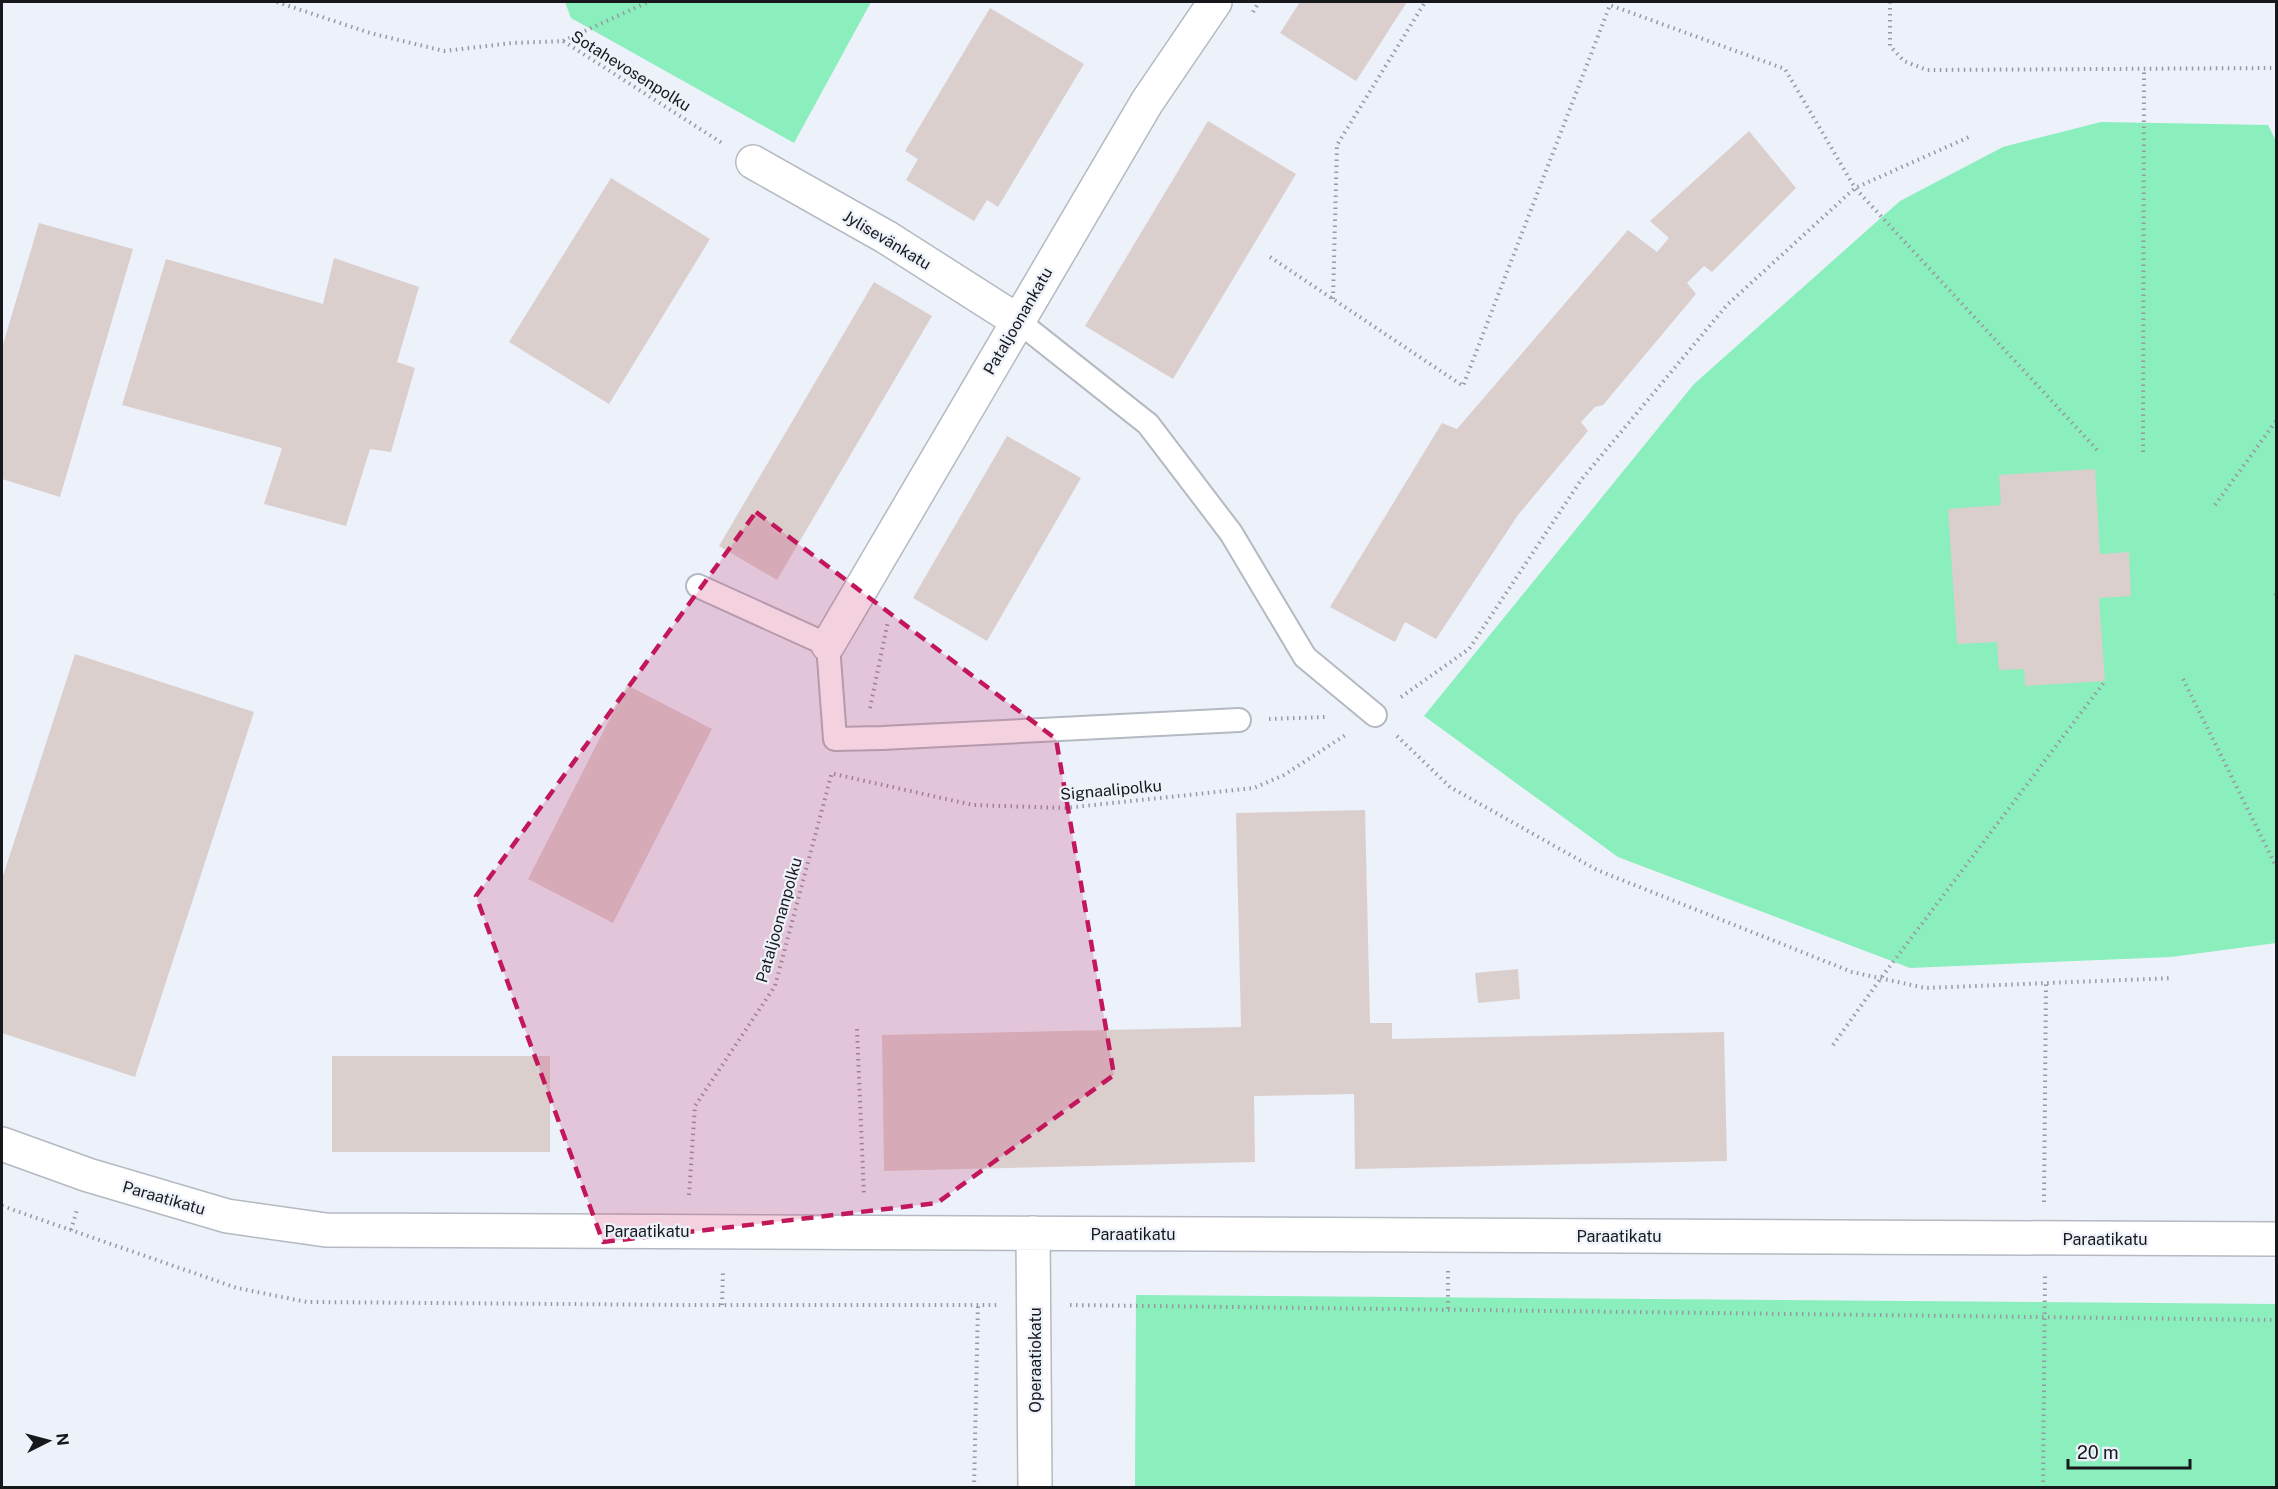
<svg xmlns="http://www.w3.org/2000/svg" width="2278" height="1489" font-family="'Public Sans',sans-serif">
	<rect width="100%" height="100%" fill="#ecf1fa"/>
	<!-- green -->
	<path fill="#8aeebd" d="M565,2H871L794,143L571,18Z
		M2101,122L2268,125L2276,141V943L2171,957L1910,968L1618,857L1424,716L1694,384L1900,201L2003,147Z
		M1136,1295L2276,1304V1487H1135Z"/>
	<!-- building -->
	<path fill="#dbcfce" d="M1300,2H1407L1356,81L1280,33Z
		M990,8L1084,64L998,207L987,200L974,221L906,180L918,159L905,151Z
		M1208,121L1296,174L1173,379L1085,326Z
		M1749,131L1796,188L1712,272L1704,266L1687,283L1696,294L1603,405L1595,407L1581,422L1588,431L1518,515L1436,639L1405,622L1395,642L1330,607L1442,423L1457,429L1628,230L1657,252L1669,238L1650,221Z
		M611,178L710,239L609,404L509,342Z
		M39,223L133,249L60,497L2,479V348Z
		M334,258L419,287L397,362L415,368L391,452L370,449L346,526L264,504L282,448L122,405L166,259L323,304Z
		M874,282L932,316L777,580L719,546Z
		M1007,436L1081,478L987,641L913,598Z
		M2095,469L2100,554L2129,552L2131,596L2099,598L2105,681L2025,686L2024,669L1999,670L1997,642L1957,644L1948,509L2001,505L1999,475Z
		M75,654L254,712L135,1077L2,1033V879Z
		M627,685L712,729L613,923L528,879Z
		M1365,810L1370,1023H1392V1039L1724,1032L1727,1161L1355,1169L1354,1094L1254,1096L1255,1162L884,1171L882,1035L1241,1027L1236,813Z
		M1518,969L1520,999L1478,1003L1475,973Z
		M332,1056H550V1152H332Z"/>
	<g fill="none" stroke-linecap="round" stroke-linejoin="round">
		<!-- lane casing -->
		<g stroke="#b4b9c2" stroke-width="26">
			<path id="lane" d="M1018,321L1148,424L1231,533L1305,657L1375,715
				M698,586L828,645L835,739L882,738L1239,720"/>
		</g>
		<!-- street casing -->
		<g stroke="#b4b9c2" stroke-width="36">
			<path id="street" d="M753,162L886,237L1018,321
				M828,645L1147,102L1215,2
				M2,1144L88,1175L227,1216L326,1230L2276,1239
				M1033,1233L1035,1488"/>
		</g>
		<!-- path -->
		<path stroke="#979aa1" stroke-width="4" stroke-dasharray="1.5 4.5" stroke-linecap="butt" d="M277,2L370,33L444,51L512,43L563,41L722,143
			M1890,2V46L1904,61L1927,70L2276,68
			M1253,12L1259,2
			M563,41L648,2
			M1270,257L1463,386L1610,5L1785,69L1855,188L2099,452
			M1333,299L1337,145L1425,2
			M2143,452L2144,69
			M2215,505L2276,421
			M2275,593L2276,594
			M2183,679L2276,866
			M1401,697L1469,649L1581,480L1727,305L1855,188L1969,137
			M870,708L888,621
			M1269,719L1325,717
			M1397,736L1450,787L1597,870L1852,972L1925,988L2173,978
			M834,774L973,805L1065,808L1254,788L1284,775L1347,734
			M857,1029L864,1196
			M1833,1045L1881,978L2105,681
			M689,1195L695,1106L775,986L832,772
			M2044,1202L2046,983
			M2,1206L237,1288L307,1302L688,1305H997
			M71,1230L77,1210
			M1448,1271V1309
			M722,1305L723,1270
			M1070,1305L2276,1320
			M974,1488L978,1305
			M2043,1488L2045,1275"/>
		<!-- lane -->
		<use href="#lane" stroke="#fff" stroke-width="22"/>
		<!-- street -->
		<use href="#street" stroke="#fff" stroke-width="33"/>
	</g>
	<!-- marked area -->
	<path fill="#c2185b" fill-opacity="0.2" stroke="#c2185b" stroke-width="4.5" stroke-dasharray="12 8" stroke-linejoin="round" d="M756,512L1056,739L1114,1075L937,1203L603,1242L476,896Z"/>
	<g text-anchor="middle" dominant-baseline="central" stroke-width="4.5" stroke-linejoin="round" paint-order="stroke">
		<!-- street labels -->
		<g font-size="16" fill="#17181c" stroke="#ecf1fa">
			<text transform="translate(631 71) rotate(32)">Sotahevosenpolku</text>
			<text transform="translate(887 240) rotate(31)">Jylisevänkatu</text>
			<text transform="translate(1018 321) rotate(-60)">Pataljoonankatu</text>
			<text transform="translate(1111 790) rotate(-5)">Signaalipolku</text>
			<text transform="translate(779 920) rotate(-74)">Pataljoonanpolku</text>
			<text transform="translate(164 1198) rotate(16)">Paraatikatu</text>
			<text x="647" y="1231">Paraatikatu</text>
			<text x="1133" y="1234">Paraatikatu</text>
			<text x="1619" y="1236">Paraatikatu</text>
			<text x="2105" y="1239">Paraatikatu</text>
			<text transform="translate(1035 1360) rotate(-90)">Operaatiokatu</text>
		</g>
	</g>
	<!-- border -->
	<rect width="2278" height="1489" fill="none" stroke="#17181c" stroke-width="6"/>
	<!-- north arrow -->
	<g transform="translate(48 1441) rotate(84)" stroke="#ecf1fa" stroke-width="4.5" paint-order="stroke">
	<path d="M0-4.5L10 22L0 15L-10 22Z" fill="#17181c"/>
	<text y="-9" font-size="16" font-weight="bold" text-anchor="middle" fill="#17181c">N</text>
	</g>
	<!-- scale -->
	<path d="M2068 1459v9h122v-9" fill="none" stroke="#17181c" stroke-width="3"/>
	<text x="2077" y="1459" font-size="18" fill="#17181c" stroke="#ecf1fa" stroke-width="4.5" paint-order="stroke">20 m</text>
</svg>
